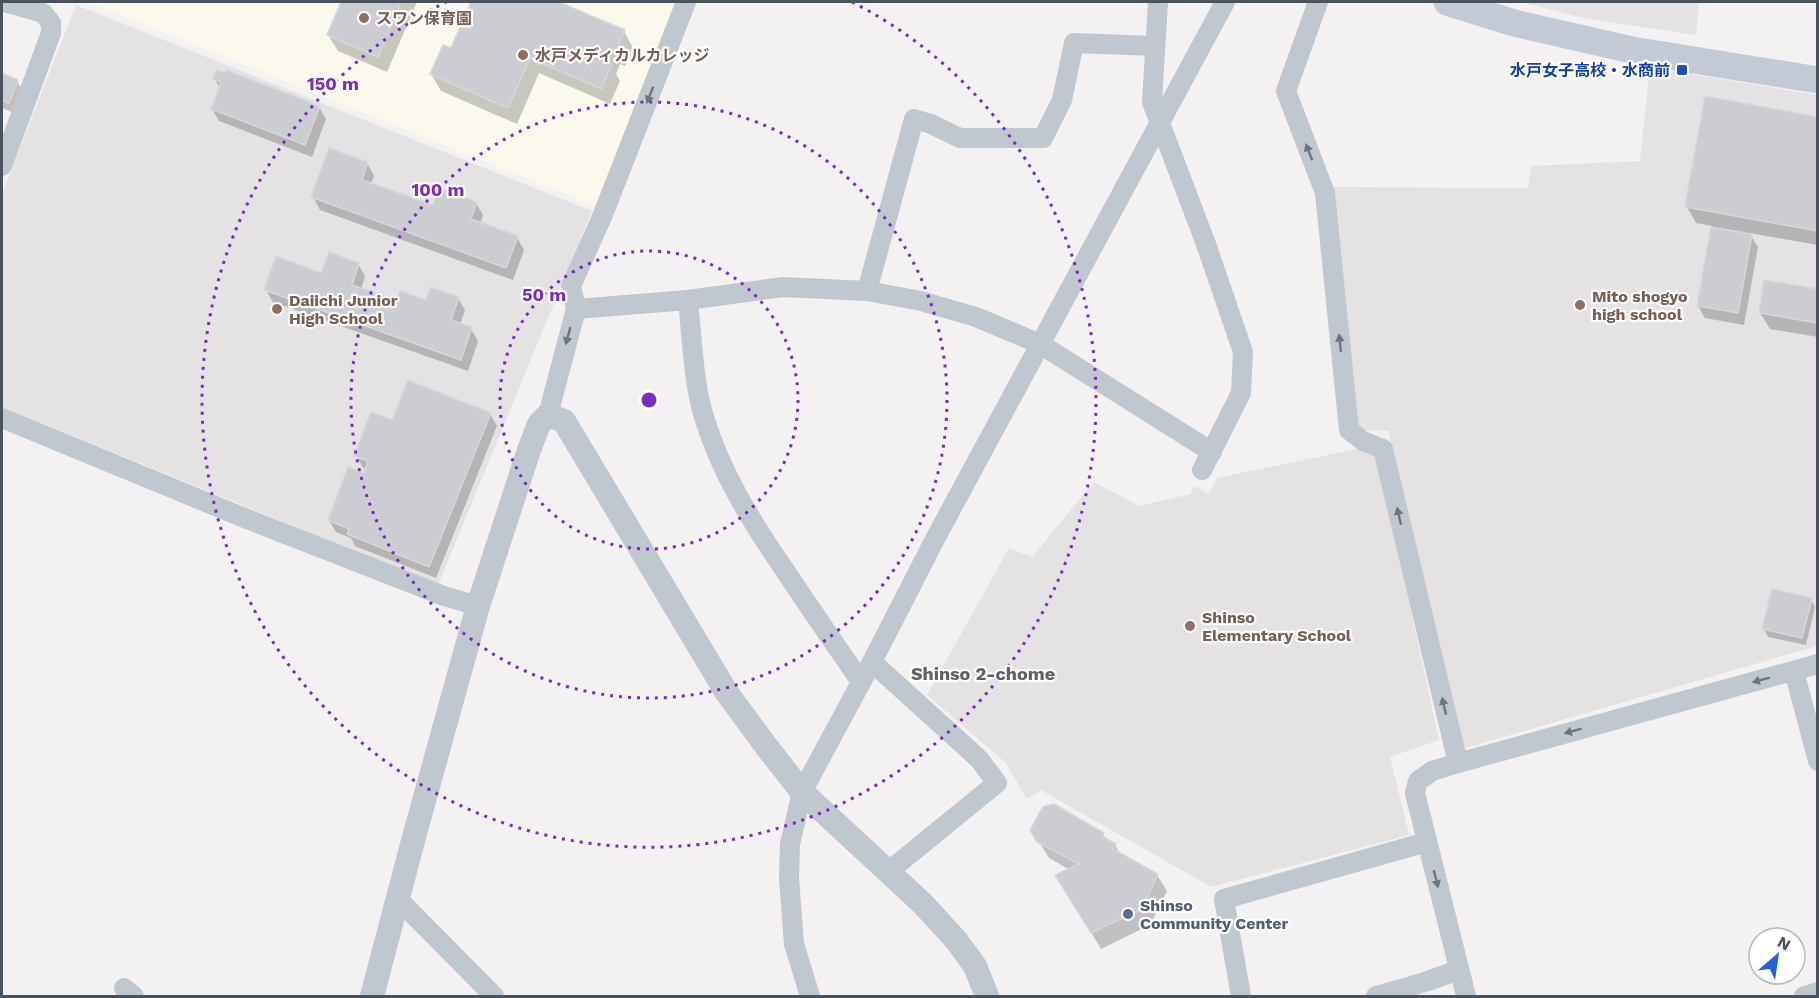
<svg xmlns="http://www.w3.org/2000/svg" width="1819" height="998" font-family="'Work Sans','Noto Sans JP',sans-serif">
	<rect width="100%" height="100%" fill="#f3f1f1"/>
	<!-- commercial -->
	<path fill="#fbf9ed" d="M89,2H675L595,206Z"/>
	<!-- education -->
	<path fill="#e4e2e2" d="M1521,2H1699L1696,35L1588,19Z
		M76,5L592,211L438,585L2,407V194Z
		M1650,67L1817,95V646L1462,749L1388,431L1364,430L1353,422L1332,187L1528,188L1531,166L1640,161Z
		M1362,448L1377,456L1439,740L1390,757L1409,835L1211,887L1041,790L1027,799L1005,762L927,695L1009,548L1032,557L1094,482L1140,506L1190,494L1194,486L1209,494L1217,478Z"/>
	<!-- shadow -->
	<path fill="#0003" d="M342,2H417L387,72L338,51L328,35Z
		M473,2H555L624,31L633,48L625,66L620,64L616,74L620,81L610,104L539,73L517,124L441,91L431,74L452,50Z
		M2,75L17,81L24,93L16,114L2,108Z
		M215,79L319,107L326,119L312,157L219,121L212,109L220,89Z
		M1818,118V245L1749,233L1758,247L1744,325L1705,318L1698,306L1712,226L1696,223L1687,207Z
		M367,163L374,176L371,184L434,207L476,203L483,215L480,224L517,237L524,250L513,280L320,210L313,197Z
		M358,264L365,276L361,290L397,302H427L458,298L465,310L460,325L471,329L478,341L468,371L273,302L266,290Z
		M1818,290V337L1770,329L1760,313Z
		M490,414L497,426L436,578L355,546L351,538L336,532L329,520L364,475L367,469L363,468L356,455Z
		M1811,599L1815,607L1806,645L1768,637L1764,629Z
		M1032,830L1103,834L1107,841L1115,845L1120,854L1157,875L1167,891L1150,925L1101,949L1057,875L1070,870L1049,858Z"/>
	<!-- building -->
	<path fill="#cbcdd3" stroke="#d5d7dc" stroke-width="1.5" d="M341,2H401L378,57L327,35Z
		M471,2H559L625,30L616,51L611,49L606,61L612,64L601,89L530,58L508,108L430,74L443,45L451,48Z
		M216,70L225,73L226,70L320,106L305,145L211,109L221,82L213,79Z
		M2,73L18,80L9,103L2,100Z
		M1705,96L1818,117V231L1685,207Z
		M329,148L368,162L362,180L433,205L439,188L477,202L471,219L518,236L506,268L311,197Z
		M1711,227L1752,234L1738,313L1697,306Z
		M329,252L359,263L352,285L396,300L400,291L426,300L431,287L459,297L451,320L472,327L461,360L264,290L276,256L321,273Z
		M1764,280L1818,289V323L1759,313Z
		M408,380L491,413L429,567L347,534L349,529L328,520L348,467L364,473L368,461L354,456L371,412L392,420Z
		M1772,589L1812,598L1802,638L1762,629Z
		M1054,804L1104,833L1102,836L1116,844L1113,849L1158,874L1142,909L1091,933L1055,875L1079,864L1037,842L1030,830L1043,807Z"/>
	<g fill="none" stroke-linecap="round" stroke-linejoin="round">
		<!-- minor -->
		<path stroke="#c0c7ce" stroke-width="20" d="M1158,2L1152,102L1206,244L1243,352L1241,393L1202,470
			M1318,2L1286,91L1325,193L1349,430L1363,441L1383,449L1458,763
			M2,166L51,33V23L43,13L4,2
			M867,291L914,119L931,124L960,138H1043L1062,100L1074,43L1154,46
			M688,300C692,337 693,381 704,417C721,473 751,521 784,569C809,607 835,644 861,682
			M576,309L688,300L783,287L867,291L921,301L976,317L1040,344L1212,452
			M548,415L576,309L571,286L602,217L686,2
			M2,418L242,517L444,596L478,606
			M872,662L979,759L997,783L889,871
			M1794,671L1818,761
			M398,899L494,996
			M124,988L134,996
			M810,996L794,944L789,878L790,844L802,792L872,662L935,539L1225,2
			M1241,996L1224,899L1427,842
			M1376,996L1425,982L1458,970
			M1466,996L1415,793L1418,781L1432,771L1458,763L1818,664
			M1804,996L1818,992"/>
		<!-- tertiary -->
		<path stroke="#c0c7ce" stroke-width="24" d="M372,996L414,837L478,606L529,450L539,424L548,415L564,421L727,693L766,746L802,792L923,904L956,940L975,966L987,996"/>
		<!-- secondary -->
		<path stroke="#c3cad6" stroke-width="27" d="M1447,2L1514,23L1632,50L1818,80"/>
	</g>
	<!-- one-way arrows -->
	<defs><path id="oneway-solid" d="M-6-.8H1V-3.2L6.5 0L1 3.2V.8H-6Z" transform="scale(1.5)"/></defs>
	<g fill="#6d757f">
		<use href="#oneway-solid" transform="translate(650 95) rotate(111)"/>
		<use href="#oneway-solid" transform="translate(1309 152) rotate(-111)"/>
		<use href="#oneway-solid" transform="translate(568 336) rotate(105)"/>
		<use href="#oneway-solid" transform="translate(1340 343) rotate(-96)"/>
		<use href="#oneway-solid" transform="translate(1399 516) rotate(-103)"/>
		<use href="#oneway-solid" transform="translate(1761 680) rotate(165)"/>
		<use href="#oneway-solid" transform="translate(1444 706) rotate(-103)"/>
		<use href="#oneway-solid" transform="translate(1573 731) rotate(165)"/>
		<use href="#oneway-solid" transform="translate(1436 879) rotate(76)"/>
	</g>
	<!-- distance rings -->
	<g fill="none" stroke="#7b2cbf" stroke-width="3" stroke-dasharray="3 6">
		<circle cx="649" cy="400" r="149"/>
		<circle cx="649" cy="400" r="298"/>
		<path d="M852 2A447 447 0 1 1 446 2"/>
	</g>
	<!-- markers -->
	<g fill="#8d6e63" stroke="#fff" stroke-width="2">
		<circle cx="364" cy="18" r="6"/>
		<circle cx="523" cy="55" r="6"/>
		<circle cx="1580" cy="305" r="6"/>
		<circle cx="277" cy="309" r="6"/>
		<circle cx="1190" cy="626" r="6"/>
	</g>
	<rect fill="#1a4fb4" stroke="#fff" stroke-width="2" x="1676" y="64" width="12" height="12" rx="3"/>
	<circle fill="#5c6f8a" stroke="#fff" stroke-width="2" cx="1128" cy="914" r="6"/>
	<g text-anchor="middle" dominant-baseline="central" stroke-width="4.5" stroke-linejoin="round" paint-order="stroke">
		<!-- education labels -->
		<g font-size="16" font-weight="bold" fill="#785e54" stroke="#fff" text-anchor="start">
			<text x="376" y="18">スワン保育園</text>
			<text x="535" y="55">水戸メディカルカレッジ</text>
			<text x="1592" y="296">Mito shogyo<tspan x="1592" dy="18">high school</tspan></text>
			<text x="289" y="300">Daiichi Junior<tspan x="289" dy="18">High School</tspan></text>
			<text x="1202" y="617">Shinso<tspan x="1202" dy="18">Elementary School</tspan></text>
		</g>
		<!-- transit labels -->
		<g font-size="16" font-weight="bold" fill="#164399" stroke="#fff" text-anchor="end">
			<text x="1670" y="70">水戸女子高校・水商前</text>
		</g>
		<!-- service labels -->
		<g font-size="16" font-weight="bold" fill="#4e5e75" stroke="#fff" text-anchor="start">
			<text x="1140" y="905">Shinso<tspan x="1140" dy="18">Community Center</tspan></text>
		</g>
		<!-- neighbourhood labels -->
		<g font-size="18" font-weight="bold" fill="#5e6065" stroke="#fff">
			<text x="983" y="673">Shinso 2-chome</text>
		</g>
	</g>
	<circle cx="649" cy="400" r="9" fill="#7b2cbf" stroke="#fff" stroke-width="3"/>
	<g font-size="18" text-anchor="middle" font-weight="bold" fill="#7b2cbf" stroke="#fff" stroke-width="4.5" stroke-linejoin="round" paint-order="stroke">
		<text x="333" y="90">150 m</text>
		<text x="438" y="196">100 m</text>
		<text x="544" y="301">50 m</text>
	</g>
	<!-- border -->
	<rect width="1819" height="998" fill="none" stroke="#4a525d" stroke-width="6"/>
	<!-- north arrow -->
	<g transform="translate(1777 956) rotate(29)"><circle r="28" fill="#ffffff" stroke="#b7babe" stroke-width="1.5"/>
	<path d="M0-4.5L10 22L0 15L-10 22Z" fill="#2661d9"/>
	<text y="-9" font-size="16" font-weight="bold" text-anchor="middle" fill="#4a525d">N</text>
	</g>
</svg>
